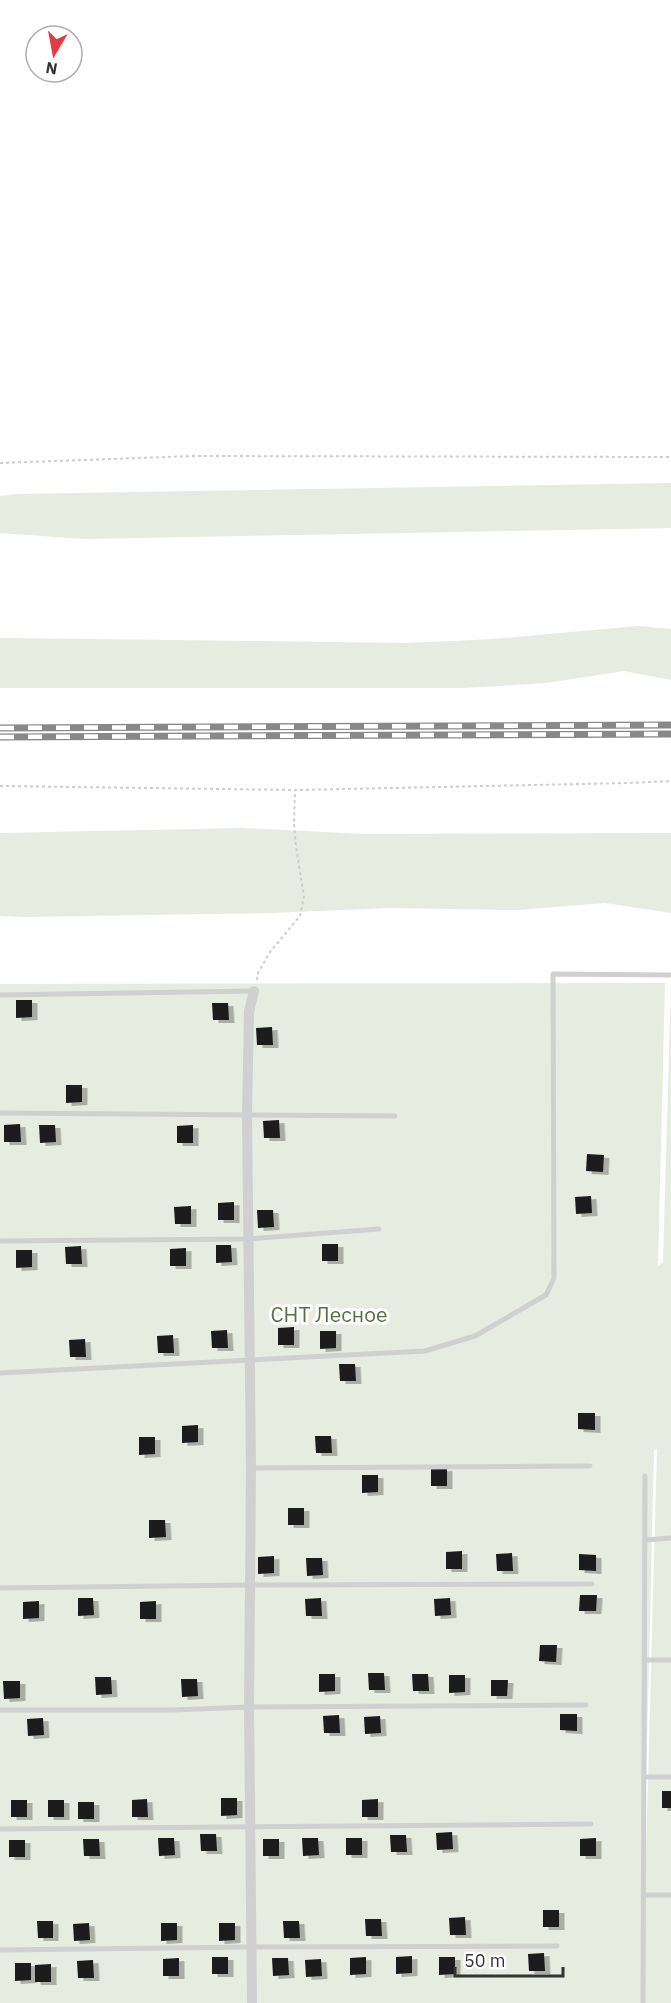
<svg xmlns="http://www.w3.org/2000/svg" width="671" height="2003" font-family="'IBM Plex Sans',sans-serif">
	<defs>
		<filter id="shadow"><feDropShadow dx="5.5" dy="3" stdDeviation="0" flood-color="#0004"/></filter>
	</defs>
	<rect width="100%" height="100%" fill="#fff"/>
	<!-- green -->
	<path fill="#e6ecdf" d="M671,483V528L84,539L0,533V496L16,494Z
		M638,626L671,629V680L624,671L546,683L463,688H0V638L410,643L493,639Z
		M242,828L364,834L671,833V913L605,903L517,910L390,908L271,913L24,917L0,916V833Z
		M665,983L658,1266L663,1262L671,984V2003H642L657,1449L654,1450L641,2003H0V984Z"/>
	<!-- building -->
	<path fill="#1a1a1a" filter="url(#shadow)" d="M16,1000H32V1017L16,1018Z
		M212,1003H228L229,1020H213Z
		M272,1027L273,1045H257L256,1028Z
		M66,1085H82V1102L66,1103Z
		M279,1120L280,1138H264L263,1121Z
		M20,1124L21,1142H4V1125Z
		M39,1125H55L56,1142L40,1143Z
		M193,1125V1143H177V1126Z
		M587,1154L604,1155L603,1172L586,1171Z
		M591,1196L592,1213L576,1214L575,1197Z
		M234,1202V1220H218V1203Z
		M191,1206V1224H175L174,1207Z
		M257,1210H273L274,1227L258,1228Z
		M322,1244H338V1261H322Z
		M216,1245H231L232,1262L216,1263Z
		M81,1246L82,1264H66L65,1247Z
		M186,1248V1266H170V1249Z
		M16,1250H32V1267L16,1268Z
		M294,1327V1345H278V1328Z
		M227,1330L228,1348H212L211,1331Z
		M320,1331H336V1348L320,1349Z
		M173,1335L174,1353H158L157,1336Z
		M85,1339L86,1357H70L69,1340Z
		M339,1364H355L356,1381H340Z
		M578,1413H595V1430L578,1429Z
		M198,1425V1442L182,1443V1426Z
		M315,1436H331L332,1453H316Z
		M139,1437H155V1454L139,1455Z
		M447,1468V1486H431V1469Z
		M362,1475H378V1492L362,1493Z
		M288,1508H304V1525H288Z
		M149,1520H165L166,1537L149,1538Z
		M462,1551V1569H446V1552Z
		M512,1553L513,1571H497L496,1554Z
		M579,1554L596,1555V1571L579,1570Z
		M274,1556V1573L258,1574V1557Z
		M306,1558H322L323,1575L307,1576Z
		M580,1595H597L596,1611H579Z
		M78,1598H93L94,1615L78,1616Z
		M321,1598L322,1616H306L305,1599Z
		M450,1598L451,1615L435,1616L434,1599Z
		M39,1601V1618L23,1619V1602Z
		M156,1601V1619H140V1602Z
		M540,1645H557L556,1662L539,1661Z
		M368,1673H384L385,1690H369Z
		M319,1674H335V1691L319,1692Z
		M412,1674H428L429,1691H413Z
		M449,1675H465V1692L449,1693Z
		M95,1677H111L112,1694L96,1695Z
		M181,1679H197L198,1696L182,1697Z
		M491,1680H508L507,1696H491Z
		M3,1681H20V1698L4,1699Z
		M560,1714H577V1731L560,1730Z
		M339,1715L340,1733H324L323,1716Z
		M380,1716L381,1733L365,1734L364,1717Z
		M43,1718L44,1735L28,1736L27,1719Z
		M662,1791H671V1808H662Z
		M221,1798H237V1815L221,1816Z
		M147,1799L148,1817H132V1800Z
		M378,1799V1817H362V1800Z
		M11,1800H27V1817H11Z
		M48,1800H64V1817H48Z
		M78,1802H94V1819H78Z
		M452,1832L453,1849L437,1850L436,1833Z
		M200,1834H216L217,1851H201Z
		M390,1835H406L407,1852H391Z
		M158,1838H174L175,1855L159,1856Z
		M302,1838H318L319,1855L303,1856Z
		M346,1838H362V1855H346Z
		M596,1838V1856H580V1839Z
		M83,1839H99L100,1856H84Z
		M263,1839H279V1856H263Z
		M9,1840H25V1857H9Z
		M543,1910H559V1927H543Z
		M465,1917L466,1935H450L449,1918Z
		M365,1919H381L382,1936H366Z
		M37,1921H53V1938H38Z
		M283,1921H299L300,1938H284Z
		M89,1923L90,1940L74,1941L73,1924Z
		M161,1923H177V1940L161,1941Z
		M219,1923H235V1940L219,1941Z
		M544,1953L545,1971H529L528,1954Z
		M412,1956V1973L396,1974V1957Z
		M212,1957H228V1974H212Z
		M366,1957V1974L350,1975V1958Z
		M439,1957H455V1974L439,1975Z
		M179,1958V1976H163V1959Z
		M272,1958H288L289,1975L273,1976Z
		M321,1959L322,1976L306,1977L305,1960Z
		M93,1960L94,1978H78L77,1961Z
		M15,1963H31V1980L15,1981Z
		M51,1964V1982H35V1965Z"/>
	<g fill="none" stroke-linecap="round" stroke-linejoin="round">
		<!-- path -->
		<path stroke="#cdcdcd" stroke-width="2" stroke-dasharray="3 3" stroke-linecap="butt" d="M0,463L194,456L671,457
			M0,786L295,790L629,783L671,781
			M257,980L258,973L270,952L300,916L304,897L296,847L294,823L295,791"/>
		<!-- lane -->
		<path stroke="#d0d0d0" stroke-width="5" d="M0,995L253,991
			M0,1113L395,1116
			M0,1241L247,1239L379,1229
			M0,1373L425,1351L475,1336L546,1295L554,1278L553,974L671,975
			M251,1468L590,1466
			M645,1540L671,1538
			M0,1588L249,1585L592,1584
			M644,1660H671
			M0,1710H172L249,1707L586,1705
			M644,1777H671
			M0,1829L591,1824
			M643,1895H671
			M0,1950L251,1947L557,1946
			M643,2003L645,1476"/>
		<!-- street -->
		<path stroke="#d0d0d0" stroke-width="10" d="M252,2003L249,1707L251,1468L247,1115L249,1012L254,991"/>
		<!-- rail casing -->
		<g stroke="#888" stroke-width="7">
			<path id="rail" d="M0,728L671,725
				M0,737L671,734"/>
		</g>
		<!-- rail -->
		<use href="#rail" stroke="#fff" stroke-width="4.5" stroke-dasharray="14" stroke-linecap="butt"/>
	</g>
	<g text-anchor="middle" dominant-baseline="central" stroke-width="6" stroke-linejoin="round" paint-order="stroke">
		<!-- park labels -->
		<g font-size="21" fill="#56703f" stroke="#fff">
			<text x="329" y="1314">СНТ Лесное</text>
		</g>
	</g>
	<!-- north arrow -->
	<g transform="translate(54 54) rotate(190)"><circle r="28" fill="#ffffff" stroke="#adadad" stroke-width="1.5"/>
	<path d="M0-4.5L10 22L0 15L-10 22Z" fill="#e63946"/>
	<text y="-9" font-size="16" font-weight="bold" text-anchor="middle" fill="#333333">N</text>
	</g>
	<!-- scale -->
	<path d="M455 1967v9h108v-9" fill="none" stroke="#333333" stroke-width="3"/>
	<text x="464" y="1967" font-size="18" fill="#333333" stroke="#ffffff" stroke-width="4.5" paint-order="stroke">50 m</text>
</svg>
